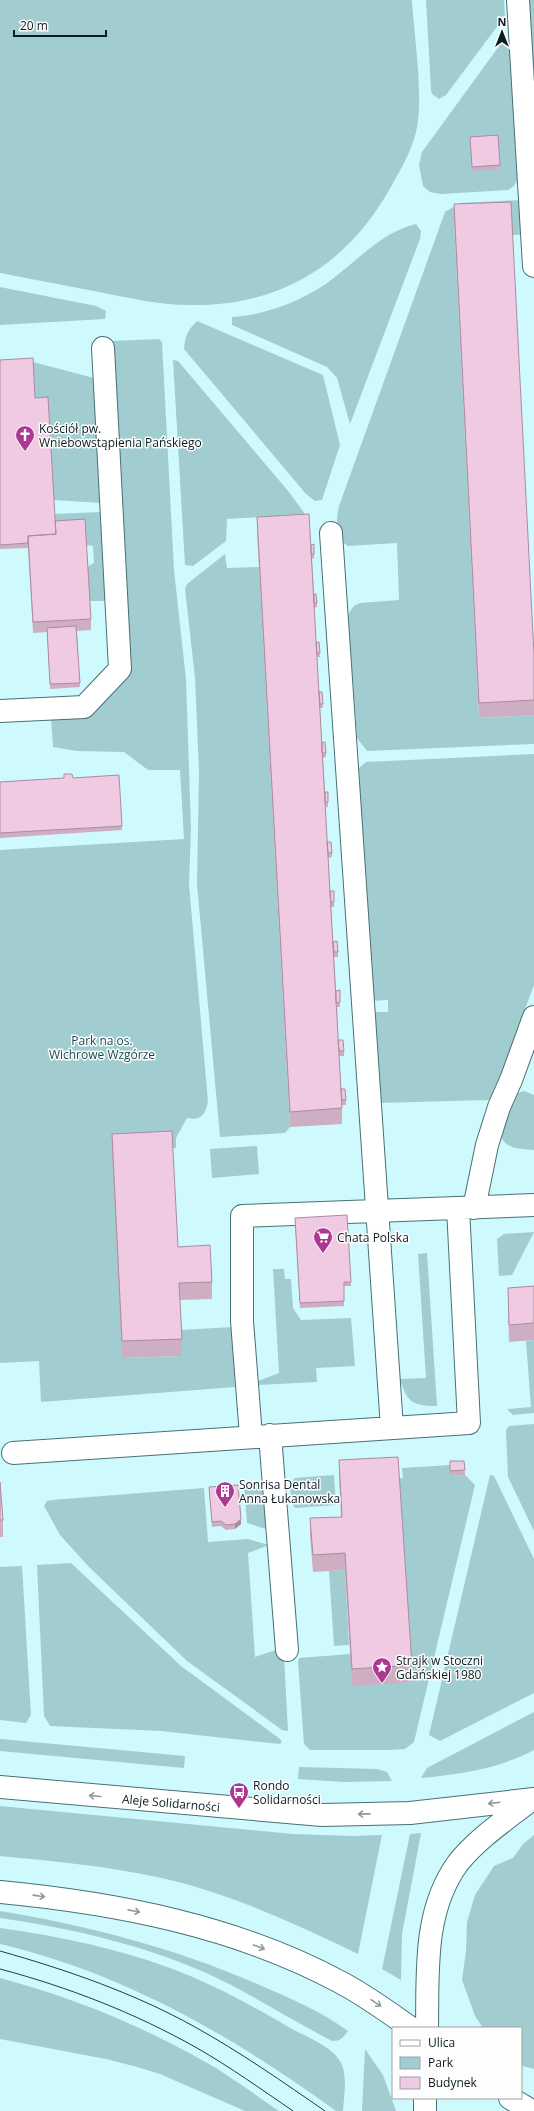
<svg xmlns="http://www.w3.org/2000/svg" width="534" height="2111" font-family="'Open Sans',sans-serif">
	<rect width="100%" height="100%" fill="#cefafd"/>
	<!-- green -->
	<path fill="#a1cdd1" d="M0,0H412C414,37 425,102 415,136C410,153 401,169 392,185C348,265 280,307 188,305C161,305 135,299 109,294C73,287 36,280 0,273Z
		M426,0H504L505,16L446,95L439,99L432,94L431,90Z
		M528,0H534V96Z
		M512,40L518,179L514,186L508,190L441,194L430,192L423,186L419,165L422,152L502,42Z
		M521,200L523,235H512L454,220L479,718L534,715V744L367,751L357,738L348,617C350,610 353,605 360,603L399,600L397,543L348,546C335,538 336,518 339,506L445,212L460,203Z
		M416,224L421,231L420,239L350,424L337,378L327,367L232,325V317C268,315 307,299 335,277C361,257 383,232 416,224Z
		M0,287L96,306L106,311L105,319L0,325Z
		M197,321L323,375L340,445L322,500L315,501L306,494L184,349C185,336 188,330 197,321Z
		M159,339L162,342L174,570L186,679L191,828L189,884L208,1102C205,1115 201,1121 187,1118L176,1138V1148H172L122,1358L182,1356L181,1330L232,1327L235,1387L41,1402L39,1361L0,1363V850L184,839L180,770H148L124,752L77,751L53,747L51,717L128,669L111,341Z
		M173,360L178,361L289,492L305,514L227,519L226,541L193,566L185,565Z
		M33,362L94,378L102,503L53,500L35,403Z
		M101,512L107,601H89L87,567L94,563L93,546L86,545L55,532L54,514Z
		M225,554L227,568L259,567L290,1127L285,1133L220,1137L197,884L199,772L195,678L185,589L187,584Z
		M534,754V985L501,1074L489,1100L377,1103L371,1012H388V1000L370,1001L359,768L366,762Z
		M524,1091L534,1095V1150C520,1149 501,1149 501,1132L515,1094Z
		M257,1146L259,1174L212,1178L210,1149Z
		M534,1232L512,1275L499,1276L497,1239L504,1234Z
		M427,1253L437,1406C412,1406 407,1402 400,1379L426,1378L418,1254Z
		M273,1269H284L285,1279H291L293,1308L301,1320L351,1318L355,1366L316,1368L317,1382L258,1385V1381L279,1373Z
		M534,1340V1413L513,1415L507,1409L531,1407L526,1341Z
		M534,1424V1531L508,1477L506,1430L509,1426Z
		M450,1465V1476L465,1475L475,1485L414,1742L405,1749L387,1750H310L304,1744L298,1662L299,1658L350,1654L399,1478H403L402,1468Z
		M334,1475L336,1505L296,1508L294,1507C290,1499 288,1484 295,1478Z
		M490,1475L494,1476L534,1559V1693L440,1741L429,1735Z
		M262,1483L266,1487L269,1530L247,1523L244,1485Z
		M204,1488L208,1542L248,1539L269,1545L248,1553L255,1657L276,1650L277,1658L284,1657L288,1731L282,1730L187,1661L89,1567L60,1535L44,1506L47,1501L52,1500Z
		M71,1563L181,1666L280,1739L282,1742L280,1744L161,1731L50,1726L44,1716L37,1565Z
		M22,1566L31,1715L26,1723L0,1720V1567Z
		M345,1570L349,1645L334,1646L329,1571Z
		M534,1712V1750C498,1769 460,1774 421,1778L427,1768Z
		M0,1739L185,1756L184,1768L0,1751Z
		M299,1767L377,1769L387,1772L392,1781L344,1782L298,1779Z
		M0,1806L293,1834L353,1836L382,1835L358,1954C294,1923 227,1892 157,1877C105,1866 52,1861 0,1856Z
		M421,1833L402,1934L401,1980L382,1969L410,1834Z
		M534,1835V2069L523,2066L521,2063V2028H483L475,2016L462,1980L466,1951L467,1922L475,1895L494,1866L513,1858L523,1844Z
		M0,1911C91,1926 178,1949 262,1986C292,1999 322,2012 348,2031C343,2038 341,2041 332,2041C289,2019 249,1992 204,1972C140,1944 69,1928 0,1918Z
		M0,1928C58,1936 116,1948 170,1968C213,1984 253,2006 292,2029C307,2037 331,2046 340,2061C348,2075 344,2095 343,2111H336C234,2037 124,1973 0,1944Z
		M0,1978C75,1998 148,2028 216,2068C237,2081 258,2097 279,2111H245L160,2074L137,2067L106,2059L0,2039Z
		M365,2049L383,2075L396,2111H362Z"/>
	<g fill="none" stroke-linecap="round" stroke-linejoin="round">
		<!-- minor casing -->
		<g stroke="#487073" stroke-width="24">
			<path id="minor" d="M518,0L534,266
				M331,533L392,1428
				M0,711L84,707L120,669L103,348
				M474,1208L487,1145L499,1107L511,1080L534,1017
				M270,1435L287,1650
				M251,1436L242,1321V1216L534,1205
				M13,1453L469,1423L458,1208
				M0,1787L322,1815L410,1813L534,1799
				M0,1892C116,1903 236,1926 340,1982C365,1995 388,2012 411,2028
				M427,2028C428,1972 423,1911 458,1863C478,1838 507,1819 532,1799
				M510,2098L532,2111
				M425,2111V2098"/>
		</g>
		<!-- minor -->
		<use href="#minor" stroke="#fff" stroke-width="22"/>
		<!-- tram -->
		<path stroke="#263a3c" stroke-width="1" d="M0,1951C67,1970 134,1993 195,2027C240,2052 283,2082 325,2111
			M0,1969C68,1987 135,2013 197,2048C230,2067 261,2089 293,2111"/>
	</g>
	<!-- wall -->
	<path fill="#ceaec3" d="M470,141L500,165V169L472,171Z
		M454,204L534,655V715L479,718L454,220Z
		M0,360L35,398L55,525L91,619V630L77,631L80,687L50,689L47,632L33,633L28,548L0,549Z
		M257,517L314,554V558L312,559L314,594L317,603V607L314,608L316,643L320,653V657H317L319,692H322L323,708H320L322,742L326,753V757L323,758L325,792L328,802V807H325L327,842L332,853V857L328,858L330,891L334,902V907H331L333,942L338,952V957H334L336,991L340,990V1007H337L338,1040L344,1051V1056H339L341,1089H345L346,1105H342V1124L290,1127L257,533Z
		M73,778L122,826V830L0,838V782Z
		M112,1134L178,1247L212,1282V1299L180,1300L182,1339V1356L122,1358L112,1151Z
		M295,1222L351,1282V1286H344V1306L300,1308Z
		M534,1286V1340L509,1342L508,1305V1288Z
		M339,1460L412,1665V1682L352,1686L345,1570L313,1572L310,1535V1518L341,1517L339,1477Z
		M450,1461H464L465,1475L450,1476Z
		M0,1482L3,1520V1537H0Z
		M209,1487L241,1524L235,1529L226,1530L221,1526L212,1527Z"/>
	<!-- shaded-wall -->
	<path fill="#a88d9f" d="M241,1519V1524L235,1529V1524Z"/>
	<!-- building -->
	<path fill="#f0cae3" stroke="#a88d9f" d="M498,135L500,165L472,167L470,137Z
		M511,202L534,655V700L479,703L454,204Z
		M33,358L35,398L48,397L56,534L28,536V543L0,545V360Z
		M309,514L342,1108L290,1112L257,517Z
		M85,519L91,619L33,622L28,536L56,534L55,521Z
		M314,544V554H311V545Z
		M314,594H316L317,603H314Z
		M76,626L80,683L50,684L47,628Z
		M319,642L320,653H317L316,643Z
		M319,692H322L323,704H320Z
		M322,742H325L326,753H322Z
		M64,774H72L73,778L119,775L122,826L0,833V782L64,778Z
		M325,792H328V802H325Z
		M327,842H331L332,853H328Z
		M330,891H334V902H331Z
		M337,941L338,952H334L333,942Z
		M340,990V1002L336,1003V991Z
		M338,1040H343L344,1051H339Z
		M341,1089H345L346,1100H342Z
		M172,1131L178,1247L210,1245L212,1282L179,1283L182,1339L122,1341L112,1134Z
		M347,1215L351,1282H344V1301L300,1303L295,1218Z
		M534,1286V1323L509,1325L508,1288Z
		M398,1457L412,1665L352,1669L345,1553L313,1555L310,1518L342,1517L339,1460Z
		M450,1461H464L465,1470L450,1471Z
		M0,1482L3,1520H0Z
		M238,1485L241,1519L235,1524L226,1525L221,1521L212,1522L209,1487Z"/>
	<!-- one-way arrows -->
	<defs><path id="oneway-shaft" d="M-6 0H5M1.5-3L5.5 0L1.5 3" fill="none" stroke-width="1.6" stroke-linecap="round" stroke-linejoin="round"/></defs>
	<g stroke="#92999a">
		<use href="#oneway-shaft" transform="translate(95 1796) rotate(-175)"/>
		<use href="#oneway-shaft" transform="translate(494 1803) rotate(173)"/>
		<use href="#oneway-shaft" transform="translate(364 1814) rotate(179)"/>
		<use href="#oneway-shaft" transform="translate(39 1896) rotate(8)"/>
		<use href="#oneway-shaft" transform="translate(134 1911) rotate(11)"/>
		<use href="#oneway-shaft" transform="translate(259 1947) rotate(20)"/>
		<use href="#oneway-shaft" transform="translate(376 2003) rotate(34)"/>
	</g>
	<!-- icons -->
	<defs>
		<g id="church-pin" transform="scale(1)"><path d="M0 17L-7.5 6A9.5 9.5 0 1 1 7.5 6Z" fill="#ac3891" stroke="#fdfdfd"/><path d="M-1.2-6h2.4v3.5h3.3v2.4h-3.3V6h-2.4V-.1h-3.3v-2.4h3.3Z" fill="#fff"/></g>
		<g id="supermarket-pin" transform="scale(1)"><path d="M0 17L-7.5 6A9.5 9.5 0 1 1 7.5 6Z" fill="#ac3891" stroke="#fdfdfd"/><path d="M-6-5.5h2.5l.6 2H6L4.5 2H-2.5L-4.4-4H-6ZM-1.5 3.2a1.3 1.3 0 1 0 .1 0ZM3 3.2a1.3 1.3 0 1 0 .1 0Z" fill="#fff"/></g>
		<g id="building-pin" transform="scale(1)"><path d="M0 17L-7.5 6A9.5 9.5 0 1 1 7.5 6Z" fill="#ac3891" stroke="#fdfdfd"/><path d="M-4-6H4V6H1V3H-1V6H-4ZM-2.5-4.3h1.7v1.8h-1.7ZM.8-4.3h1.7v1.8H.8ZM-2.5-1h1.7V.8h-1.7ZM.8-1h1.7V.8H.8Z" fill="#fff"/></g>
		<g id="sight-pin" transform="scale(1)"><path d="M0 17L-7.5 6A9.5 9.5 0 1 1 7.5 6Z" fill="#ac3891" stroke="#fdfdfd"/><path d="M0-6L1.8-2.2L6-1.7L2.9 1.2L3.7 5.4L0 3.3L-3.7 5.4L-2.9 1.2L-6-1.7L-1.8-2.2Z" fill="#fff"/></g>
		<g id="bus-pin" transform="scale(1)"><path d="M0 17L-7.5 6A9.5 9.5 0 1 1 7.5 6Z" fill="#ac3891" stroke="#fdfdfd"/><path d="M-5-6H5V4H4V6H2V4H-2V6H-4V4H-5ZM-3.5-4V0h7V-4ZM-3.5 1.2v1.5H-2V1.2ZM2 1.2v1.5H3.5V1.2Z" fill="#fff"/></g>
	</defs>
	<g fill-rule="evenodd">
		<use href="#church-pin" x="25" y="435"/>
		<use href="#supermarket-pin" x="323" y="1237"/>
		<use href="#building-pin" x="225" y="1491"/>
		<use href="#sight-pin" x="382" y="1667"/>
		<use href="#bus-pin" x="239" y="1792"/>
	</g>
	<g text-anchor="middle" dominant-baseline="central" stroke-width="3" stroke-linejoin="round" paint-order="stroke">
		<!-- poi labels -->
		<g font-size="12" fill="#0d1d1f" stroke="#fdfdfd" text-anchor="start">
			<text x="39" y="428">Kościół pw.<tspan x="39" dy="14">Wniebowstąpienia Pańskiego</tspan></text>
			<text x="337" y="1237">Chata Polska</text>
			<text x="239" y="1484">Sonrisa Dental<tspan x="239" dy="14">Anna Łukanowska</tspan></text>
			<text x="396" y="1660">Strajk w Stoczni<tspan x="396" dy="14">Gdańskiej 1980</tspan></text>
			<text x="253" y="1785">Rondo<tspan x="253" dy="14">Solidarności</tspan></text>
		</g>
		<!-- park labels -->
		<g font-size="12" fill="#1b4a4d" stroke="#fdfdfd">
			<text x="102" y="1040">Park na os.<tspan x="102" dy="14">Wichrowe Wzgórze</tspan></text>
		</g>
		<!-- street labels -->
		<g font-size="12" fill="#0d1d1f" stroke="#fdfdfd">
			<text transform="translate(171 1803) rotate(5)">Aleje Solidarności</text>
		</g>
	</g>
	<!-- legend -->
	<rect x="392" y="2027" width="130" height="72" fill="#fdfdfd" stroke="#9da3a4"/>
	<rect x="400" y="2040" width="20" height="6" fill="#ffffff" stroke="#9da3a4"/>
	<text x="428" y="2047" font-size="12" fill="#0d1d1f">Ulica</text>
	<rect x="400" y="2057" width="20" height="12" fill="#a1cdd1" stroke="#9da3a4"/>
	<text x="428" y="2067" font-size="12" fill="#0d1d1f">Park</text>
	<rect x="400" y="2077" width="20" height="12" fill="#f0cae3" stroke="#9da3a4"/>
	<text x="428" y="2087" font-size="12" fill="#0d1d1f">Budynek</text>
	<!-- north arrow -->
	<g transform="translate(502 32)" stroke="#fdfdfd" stroke-width="3" paint-order="stroke">
	<path d="M0-3L7 15L0 10L-7 15Z" fill="#0d1d1f"/>
	<text y="-6" font-size="11" font-weight="bold" text-anchor="middle" fill="#0d1d1f">N</text>
	</g>
	<!-- scale -->
	<path d="M14 30v6h92v-6" fill="none" stroke="#0d1d1f" stroke-width="2"/>
	<text x="20" y="30" font-size="12" fill="#0d1d1f" stroke="#fdfdfd" stroke-width="3" paint-order="stroke">20 m</text>
</svg>
